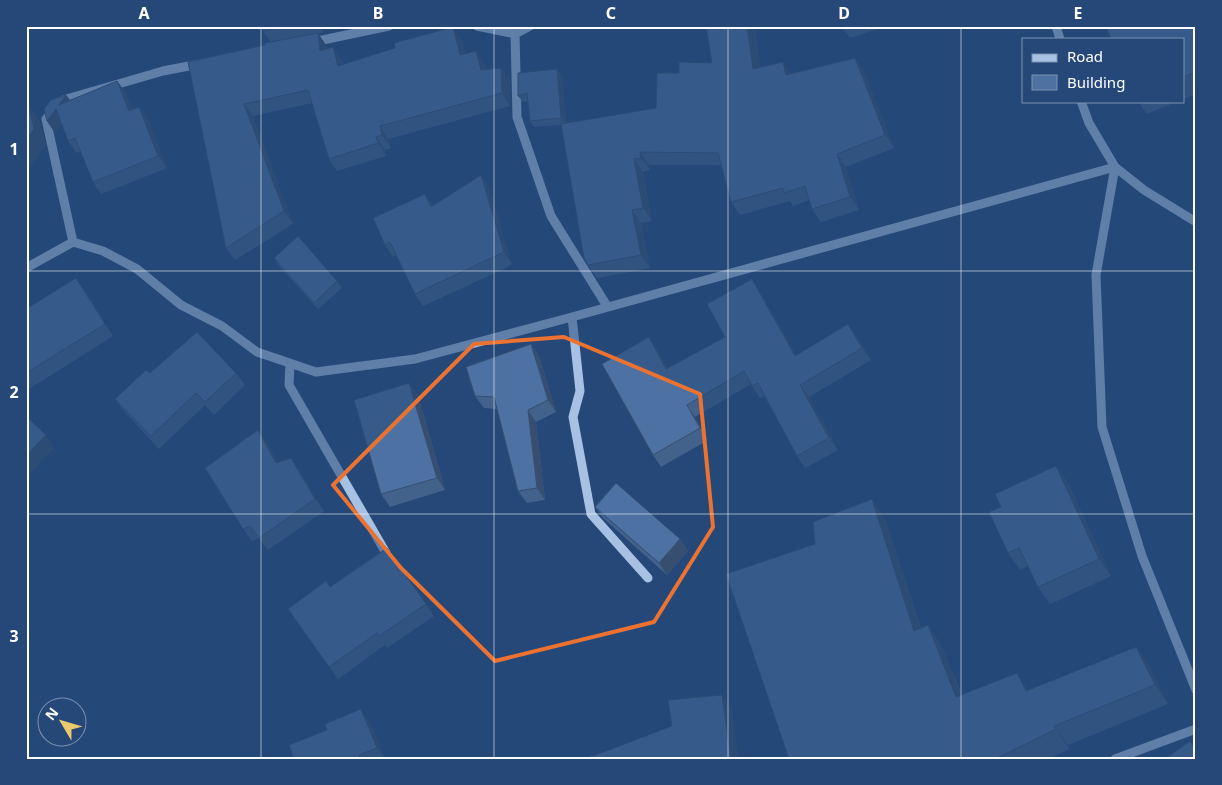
<svg xmlns="http://www.w3.org/2000/svg" width="1222" height="785" font-family="'Noto Sans',sans-serif">
	<rect width="100%" height="100%" fill="#254879"/>
	<g fill="none" stroke-linecap="round" stroke-linejoin="round">
		<!-- minor -->
		<path stroke="#a7c1e3" stroke-width="9" d="M477,26L515,34L530,26
			M1056,26L1060,39
			M515,34L517,117L551,216L607,306
			M313,42L389,26
			M1081,101L1089,123L1115,167L1144,190L1196,222
			M73,242L46,119L63,100L163,71L199,64
			M26,268L73,242L103,251L137,269L181,305L222,326L257,352L316,372L415,359L572,317L1115,167L1096,275L1102,427L1142,556L1196,690
			M572,317L580,391L573,417L591,514L648,578
			M290,363L289,385L386,553
			M1115,759L1196,729"/>
	</g>
	<!-- wall -->
	<path fill="#42618b" d="M263,26H324V32L318,34L326,45L327,49L333,47L341,60L343,65L462,40L465,54L484,63L486,70L501,68L510,80V106L388,139L391,148L385,150L386,156L337,171L329,159L312,103L253,116L293,224L235,260L226,248L188,62L265,45L271,42L263,31Z
		M706,26H755L760,68L791,74L855,58L864,71L894,148L846,167L859,210L821,222L812,209L809,200L793,206L790,201L740,215L731,202L721,165H649L650,170L643,172L652,221L641,223L650,268L597,278L588,265L561,125L534,127L530,121L528,101L523,102L518,96L557,69L562,75L566,123L656,108L679,73L712,63Z
		M841,26H886L850,38Z
		M1196,26V94L1183,99V39Z
		M117,81L126,93L132,110L139,107L148,119L167,168L101,194L93,182L81,151L77,153L68,141L62,124L55,133L47,121L66,95L70,100Z
		M1138,101H1178L1147,114Z
		M481,175L489,187L512,265L423,306L415,294L396,255L393,257L385,245L433,206Z
		M274,258L337,281L342,288L318,309L278,265Z
		M752,279L760,291L796,355L856,335L871,360L809,397L838,450L805,468L797,456L764,396L760,398L751,384L695,417L708,440L661,467L653,455L657,349L668,369L725,337Z
		M85,290L113,336L26,391V309Z
		M531,344L539,356L556,412L536,422L545,500L527,503L518,491L497,409L484,408L475,396Z
		M150,373H236L245,385L214,415L205,405L159,449L124,411L115,399Z
		M409,383L418,396L445,490L390,507L381,494Z
		M267,443L278,463L299,470L324,511L268,550L259,538L252,541L243,529Z
		M1056,466L1068,483L1111,576L1050,604L1038,587L1028,566L1020,570L1008,553L1001,507Z
		M595,507L680,539L688,551L667,575L604,519Z
		M885,519L921,628L928,625L941,645L962,695L1028,690L1136,647L1150,667L1168,704L1068,745L1069,749L1049,759H789L815,544Z
		M387,548L434,616L387,648L385,645L338,679L288,609L330,587Z
		M370,722L385,759H294Z"/>
	<!-- shaded-wall -->
	<path fill="#364f71" d="M320,26H324V32Z
		M747,26H755L762,82L753,69Z
		M453,27L462,40L469,67L460,55Z
		M318,33L326,45L329,64L320,51Z
		M333,47L341,60L347,78L338,66Z
		M476,51L484,63L489,82L481,70Z
		M855,58L864,71L894,148L885,135Z
		M783,62L792,75H786Z
		M501,68L510,80V106L502,93Z
		M557,69L562,75L566,125L561,118Z
		M117,81L126,93L138,123L129,111Z
		M66,95L75,107L59,105Z
		M28,104L40,121L46,146L26,173V140Z
		M244,104L253,116L293,224L284,211Z
		M139,107L148,119L167,168L158,156Z
		M56,109L64,121L55,133L47,121Z
		M380,126L388,139L391,148L382,135Z
		M376,137L385,150L386,156L378,143Z
		M640,152L649,165L650,170L641,158Z
		M837,154L846,167L859,210L850,197Z
		M634,159L643,172L652,221L643,208Z
		M481,175L489,187L512,265L504,252Z
		M425,194L433,206L431,207Z
		M632,210L641,223L650,268L641,255Z
		M76,278L85,290L113,336L105,324Z
		M752,279L760,291L803,367L795,356Z
		M848,324L856,335L871,360L862,348Z
		M649,337L657,349L675,381L666,369Z
		M531,344L539,356L556,412L548,400Z
		M409,383L418,396L445,490L437,478Z
		M800,385L809,397L838,450L829,438Z
		M687,405L695,417L708,440L700,428Z
		M528,410L536,422L545,500L537,488Z
		M258,430L267,443L285,475L276,463Z
		M46,435L54,448L26,478V456Z
		M291,458L299,470L324,511L315,499Z
		M1056,466L1068,483L1111,576L1099,559Z
		M872,499L885,519L928,651L914,631Z
		M680,539L688,551L667,575L659,563Z
		M928,625L941,645L970,717L956,697Z
		M1136,647L1150,667L1168,704L1155,685Z
		M1017,673L1030,693L1026,691Z
		M722,695L732,710L739,759H731Z
		M361,709L370,722L385,759L377,748Z
		M1054,726L1068,745L1069,749L1056,729Z"/>
	<!-- building -->
	<path fill="#4d71a2" stroke="#364f71" d="M263,26H286L263,31Z
		M706,26H747L753,69L783,62L786,75L855,58L885,135L837,154L850,197L812,209L805,186L784,193L783,188L731,202L718,153L640,152L641,158L634,159L643,208L632,210L641,255L588,265L584,258L561,124L656,108L657,73H679V62L712,63Z
		M1106,26H1196V72L1183,77V39H1111Z
		M453,27L460,55L476,51L481,70L501,68L502,93L380,126L382,135L376,137L378,143L329,159L308,90L244,104L284,211L226,248L188,62L265,45V43L318,33L320,51L333,47L338,66L395,48L394,43Z
		M557,69L561,118L530,121L527,93L518,96V73Z
		M117,81L129,111L139,107L158,156L93,182L75,138L68,141L56,109L47,121L44,109L51,100L66,95L59,105Z
		M26,104H28L34,129L26,140Z
		M481,175L504,252L415,294L390,242L385,245L373,218L425,194L431,207Z
		M298,236L337,281L314,303L274,258Z
		M76,278L105,324L26,373V309Z
		M752,279L795,356L848,324L862,348L800,385L829,438L797,456L758,383L752,386L744,371L687,405L700,428L653,455L602,364L649,337L666,369L725,337L707,304Z
		M197,332L236,373L205,402L196,393L151,436L115,399L146,370L150,373Z
		M531,344L548,400L528,410L537,488L518,491L494,397L475,396L466,367Z
		M409,383L437,478L381,494L354,400Z
		M26,416L46,435L26,456Z
		M258,430L276,463L291,458L315,499L259,538L250,526L243,529L205,468Z
		M1056,466L1099,559L1038,587L1019,548L1008,553L989,512L1001,507L995,494Z
		M616,483L680,539L659,563L595,507Z
		M872,499L914,631L928,625L956,697L1017,673L1026,691L1136,647L1155,685L1054,726L1056,729L995,759H789L726,574L815,544L813,522Z
		M387,548L426,604L379,636L377,633L329,667L288,609L326,581L330,587Z
		M722,695L731,759H583L593,755V756L672,726L668,700Z
		M361,709L377,748L359,755L361,759H294L289,745L327,730L325,724Z
		M1190,741L1196,750V759H1165Z"/>
	<!-- marked area -->
	<path d="M0 0H1222V785H0ZM564,337L700,394L713,527L654,622L495,661L401,568L333,485L474,344Z" fill="#254879" fill-opacity=".55" fill-rule="evenodd"/>
	<path fill="none" stroke="#eb7230" stroke-width="4" stroke-linejoin="round" d="M564,337L700,394L713,527L654,622L495,661L401,568L333,485L474,344Z"/>
	<!-- grid -->
	<path fill="none" stroke="#fff" stroke-width="1" stroke-opacity="0.55" d="M261,26V759M494,26V759M728,26V759M961,26V759M26,271H1196M26,514H1196"/>
	<!-- border -->
	<rect width="1222" height="785" fill="none" stroke="#254879" stroke-width="55"/>
	<!-- legend -->
	<rect x="1022" y="38" width="162" height="65" fill="#254879" stroke="#7c91af"/>
	<rect x="1032" y="54" width="25" height="8" fill="#a7c1e3" stroke="#7c91af"/>
	<text x="1067" y="62" font-size="15" fill="#ffffff">Road</text>
	<rect x="1032" y="75" width="25" height="15" fill="#4d71a2" stroke="#7c91af"/>
	<text x="1067" y="88" font-size="15" fill="#ffffff">Building</text>
	<!-- north arrow -->
	<g transform="translate(62 722) rotate(308)"><circle r="24" fill="#254879" stroke="#7c91af"/>
	<path d="M0-4L9 19L0 12L-9 19Z" fill="#ecca6c"/>
	<text y="-8" font-size="14" font-weight="bold" text-anchor="middle" fill="#ffffff">N</text>
	</g>
	<rect x="28" y="28" width="1166" height="730" fill="none" stroke="#fff" stroke-width="2"/>
	<g font-size="16" text-anchor="middle" font-weight="bold" fill="#fff">
		<text x="144" y="19">A</text>
		<text x="378" y="19">B</text>
		<text x="611" y="19">C</text>
		<text x="844" y="19">D</text>
		<text x="1078" y="19">E</text>
		<text x="14" y="155">1</text>
		<text x="14" y="398">2</text>
		<text x="14" y="642">3</text>
	</g>
</svg>
